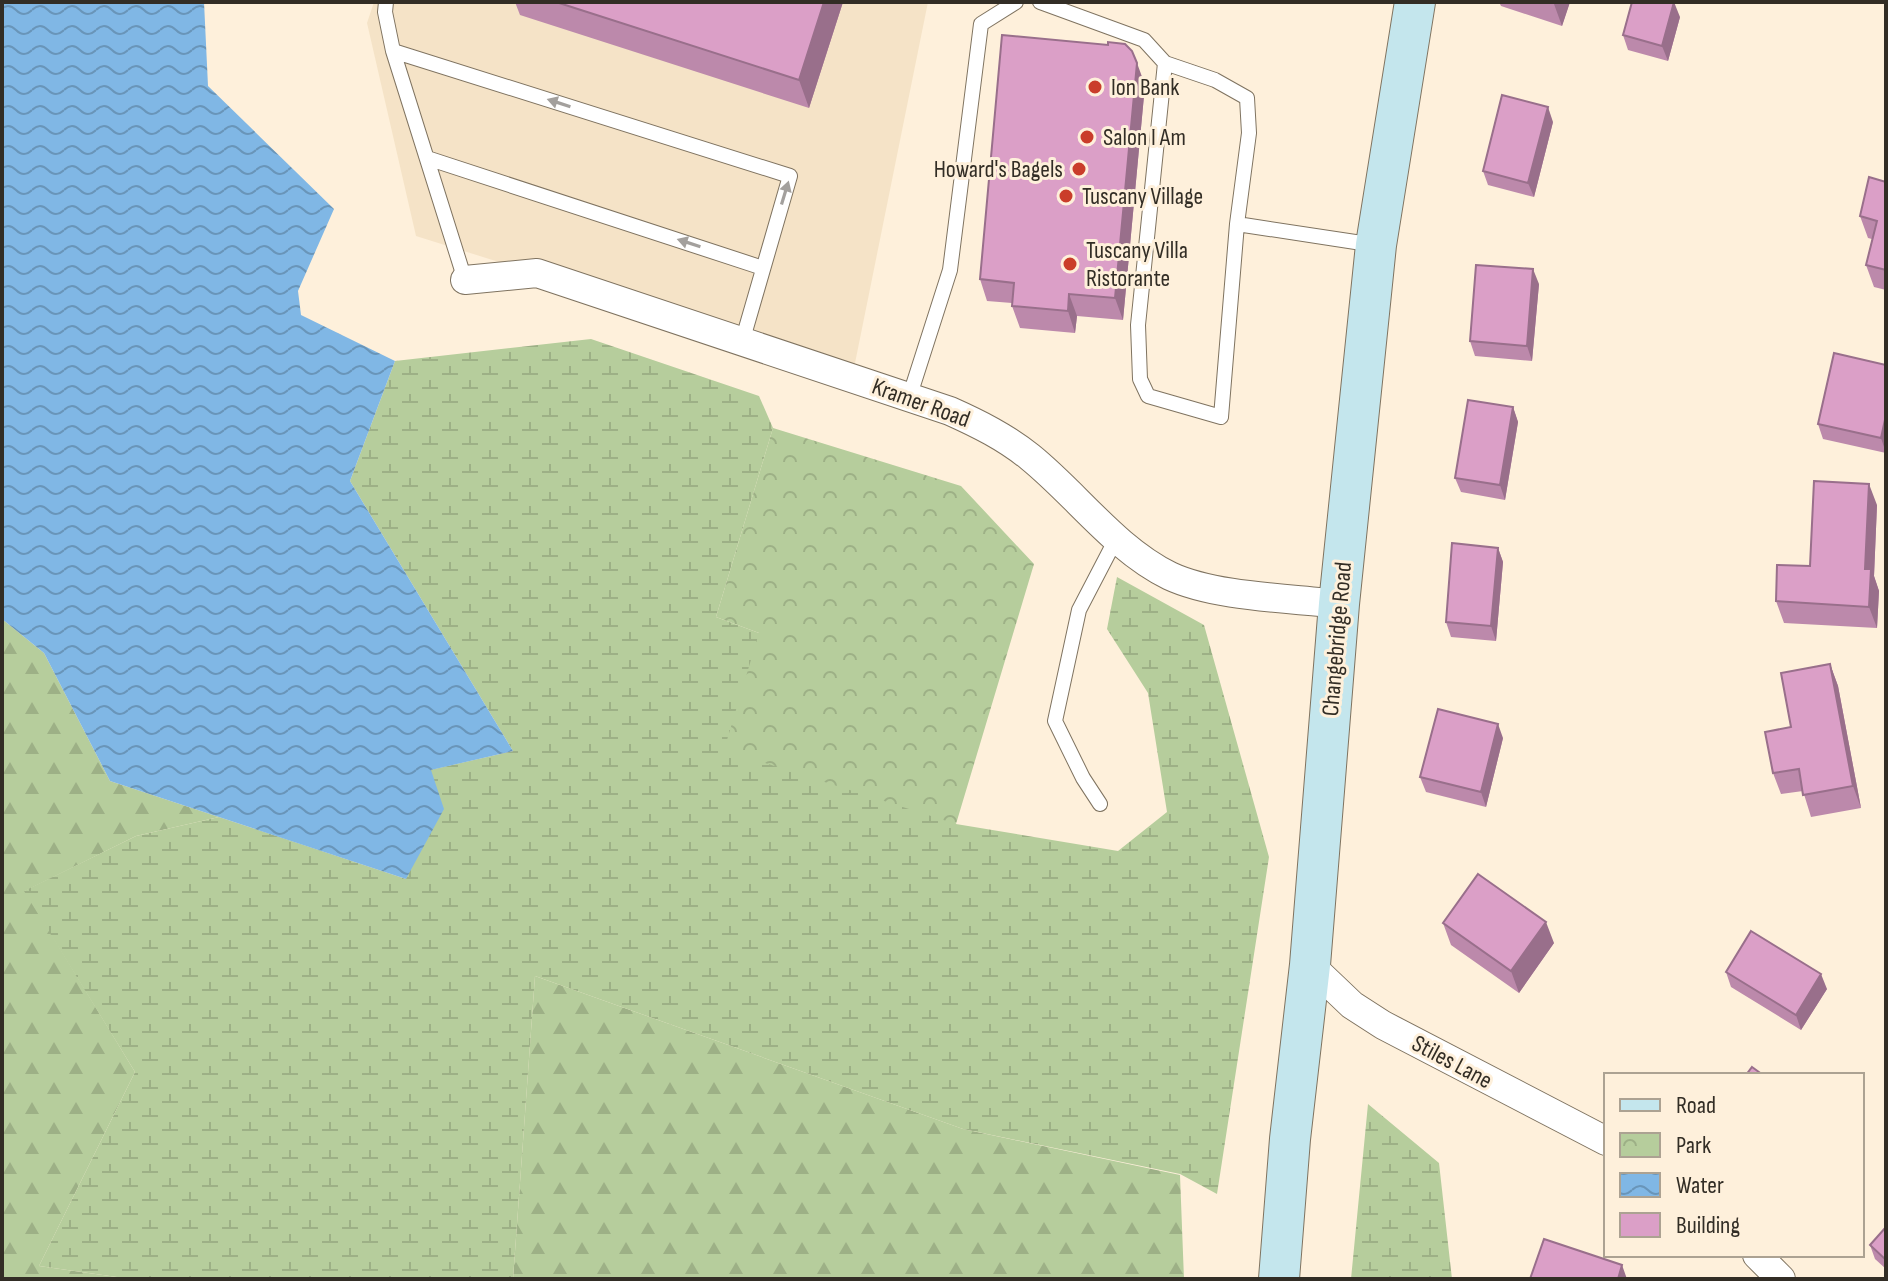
<svg xmlns="http://www.w3.org/2000/svg" width="1888" height="1281" font-family="'Sofia Sans Condensed',sans-serif">
	<defs>
		<pattern id="forest-firs" width="22" height="20" patternUnits="userSpaceOnUse" patternTransform="scale(2)"><rect width="22" height="20" fill="#b6cd9c"/><path d="M5 1l3.5 6h-7zM16 11l3.5 6h-7z" fill="#9db086"/></pattern>
		<pattern id="wetland-marsh" width="20" height="14" patternUnits="userSpaceOnUse" patternTransform="scale(2)"><rect width="20" height="14" fill="#b6cd9c"/><path d="M1 5h8M5 5V1M11 12h8M15 12V8" fill="none" stroke="#9db086"/></pattern>
		<pattern id="park-crowns" width="20" height="18" patternUnits="userSpaceOnUse" patternTransform="scale(2)"><rect width="20" height="18" fill="#b6cd9c"/><path d="M2 6a3 3 0 1 1 6 0M12 15a3 3 0 1 1 6 0" fill="none" stroke="#9db086"/></pattern>
		<pattern id="water-waves" width="16" height="10" patternUnits="userSpaceOnUse" patternTransform="scale(2)"><rect width="16" height="10" fill="#80b7e5"/><path d="M0 5q4-4 8 0t8 0" fill="none" stroke="#6995b9"/></pattern>
	</defs>
	<rect width="100%" height="100%" fill="#fef0db"/>
	<!-- built -->
	<path fill="#f5e3c7" d="M374,2H928L853,373L416,236L367,23Z"/>
	<!-- forest -->
	<path fill="url(#forest-firs)" d="M2,619L44,653L110,781L219,817L136,836L25,891L135,1072L39,1266L131,1279H2Z
		M535,976L963,1129L1180,1175L1184,1279H513Z"/>
	<!-- wetland -->
	<path fill="url(#wetland-marsh)" d="M591,339L759,396L773,428L716,617L759,633L956,824L1118,851L1167,812L1148,693L1107,629L1117,577L1204,625L1269,857L1217,1194L1180,1174L963,1129L535,976L513,1279H131L39,1266L135,1072L24,891L136,836L219,817L406,879L430,770L513,751L350,481L395,361Z
		M1368,1104L1439,1163L1452,1279H1351Z"/>
	<!-- park -->
	<path fill="url(#park-crowns)" d="M773,428L961,486L1034,564L956,824L724,750L759,633L716,617Z"/>
	<!-- water -->
	<path fill="url(#water-waves)" d="M2,2H204L208,86L334,209L298,291L301,315L395,361L350,481L513,751L431,770L444,809L406,879L110,781L44,653L2,619Z"/>
	<g fill="none" stroke-linecap="round" stroke-linejoin="round">
		<!-- lane casing -->
		<g stroke="#7f7360" stroke-width="16">
			<path id="lane" d="M386,2L385,12L393,51L465,280
				M1040,2L1144,40L1165,63L1138,325L1140,379L1148,396L1221,417L1237,224L1375,245
				M393,51L790,176L742,342
				M1165,63L1215,80L1247,98L1249,133L1237,224
				M427,158L763,268
				M909,398L950,270L981,24L1016,2
				M1100,804L1083,778L1055,721L1079,610L1117,537"/>
		</g>
		<!-- street casing -->
		<g stroke="#7f7360" stroke-width="30">
			<path id="street" d="M465,280L537,273L950,411C979,424 1005,437 1030,457C1077,495 1115,549 1170,576C1215,597 1289,598 1339,604
				M1310,965L1352,1005L1383,1025L1606,1141
				M1757,1255L1781,1279"/>
		</g>
		<!-- secondary casing -->
		<g stroke="#7f7360" stroke-width="42">
			<path id="secondary" d="M1279,1279L1290,1139L1310,965L1339,604L1376,245L1415,2"/>
		</g>
		<!-- lane -->
		<use href="#lane" stroke="#fff" stroke-width="14"/>
		<!-- street -->
		<use href="#street" stroke="#fff" stroke-width="28"/>
		<!-- secondary -->
		<use href="#secondary" stroke="#c4e6ed" stroke-width="40"/>
	</g>
	<!-- wall -->
	<path fill="#bc89ab" d="M515,2H843L809,108L520,15Z
		M1499,2H1570L1562,26L1501,6Z
		M1680,17L1668,61L1628,50L1623,35Z
		M1145,85L1123,320L1077,316L1075,333L1020,328L1012,306V303L987,301L980,279Z
		M1553,122L1534,197L1488,185L1483,171Z
		M1886,182V290L1874,287L1866,265L1872,239L1868,238L1860,216Z
		M1539,284L1532,361L1475,356L1470,341Z
		M1886,365V453L1823,439L1818,424Z
		M1513,407L1518,422L1505,500L1461,492L1455,478Z
		M1877,505L1874,576L1879,591L1877,628L1784,623L1776,601L1810,566Z
		M1498,548L1503,562L1496,641L1451,637L1446,622Z
		M1830,664L1838,686L1861,808L1811,817L1803,791L1781,794L1773,773L1791,727Z
		M1503,738L1486,807L1426,792L1420,777Z
		M1443,923L1554,943L1519,993L1451,945Z
		M1726,972L1827,989L1801,1030L1731,987Z
		M1886,1227V1269L1875,1259L1870,1245Z"/>
	<!-- shaded-wall -->
	<path fill="#996f8b" d="M824,2H843L809,108L799,80Z
		M1555,2H1570L1562,26L1554,4Z
		M1674,2L1680,17L1668,61L1662,46Z
		M1137,63L1145,85L1123,320L1115,298Z
		M1548,107L1553,122L1534,197L1528,183Z
		M1533,269L1539,284L1532,361L1527,346Z
		M1069,294L1077,316L1075,333L1068,311Z
		M1513,407L1518,422L1505,500L1500,485Z
		M1886,415V453L1881,438Z
		M1869,484L1877,505L1874,576L1879,591L1877,628L1869,607L1865,569Z
		M1498,548L1503,562L1496,641L1491,626Z
		M1830,664L1838,686L1861,808L1853,786Z
		M1498,724L1503,738L1486,807L1481,792Z
		M1546,922L1554,943L1519,993L1511,971Z
		M1821,974L1827,989L1801,1030L1796,1015Z
		M1622,1265L1627,1279H1618Z"/>
	<!-- building -->
	<path fill="#db9fc7" stroke="#996f8b" stroke-width="2" d="M556,2H824L799,80Z
		M1632,2H1674L1662,46L1623,35Z
		M1002,35L1108,45V42L1125,44L1132,51L1137,63L1115,298L1069,294L1068,311L1012,306L1014,283L980,279Z
		M1502,95L1548,107L1528,183L1483,171Z
		M1869,177L1886,182V270L1866,265L1877,221L1860,216Z
		M1476,265L1533,269L1527,346L1470,341Z
		M1834,353L1886,365V415L1881,438L1818,424Z
		M1468,400L1513,407L1500,485L1455,478Z
		M1814,481L1869,484L1865,569H1871L1869,607L1776,601L1777,565L1810,566Z
		M1452,543L1498,548L1491,626L1446,622Z
		M1830,664L1853,786L1803,795L1799,769L1773,773L1765,732L1791,727L1781,673Z
		M1438,709L1498,724L1481,792L1420,777Z
		M1478,874L1546,922L1511,971L1443,923Z
		M1751,931L1821,974L1796,1015L1726,972Z
		M1752,1067L1763,1075H1746Z
		M1886,1227V1260L1870,1245Z
		M1544,1239L1622,1265L1618,1279H1530Z"/>
	<!-- one-way arrows -->
	<defs><path id="oneway-solid" d="M-6-.8H1V-3.2L6.5 0L1 3.2V.8H-6Z" transform="scale(2)"/></defs>
	<g fill="#a3a09d">
		<use href="#oneway-solid" transform="translate(559 103) rotate(-162)"/>
		<use href="#oneway-solid" transform="translate(785 193) rotate(-73)"/>
		<use href="#oneway-solid" transform="translate(689 243) rotate(-162)"/>
	</g>
	<!-- markers -->
	<g fill="#ca3d2a" stroke="#fef0db" stroke-width="3">
		<circle cx="1095" cy="87" r="8"/>
		<circle cx="1087" cy="137" r="8"/>
		<circle cx="1079" cy="169" r="8"/>
		<circle cx="1066" cy="196" r="8"/>
		<circle cx="1070" cy="264" r="8"/>
	</g>
	<g text-anchor="middle" dominant-baseline="central" stroke-width="6" stroke-linejoin="round" paint-order="stroke">
		<!-- poi labels -->
		<g font-size="24" fill="#322d25" stroke="#fef0db" text-anchor="start">
			<text x="1111" y="87">Ion Bank</text>
			<text x="1103" y="137">Salon I Am</text>
			<text x="1063" y="169" text-anchor="end">Howard's Bagels</text>
			<text x="1082" y="196">Tuscany Village</text>
			<text x="1086" y="250">Tuscany Villa<tspan x="1086" dy="28">Ristorante</tspan></text>
		</g>
		<!-- street labels -->
		<g font-size="24" fill="#322d25" stroke="#fef0db">
			<text transform="translate(921 403) rotate(20)">Kramer Road</text>
			<text transform="translate(1337 639) rotate(-85)">Changebridge Road</text>
			<text transform="translate(1452 1062) rotate(28)">Stiles Lane</text>
		</g>
	</g>
	<!-- border -->
	<rect width="1888" height="1281" fill="none" stroke="#322d25" stroke-width="8"/>
	<!-- legend -->
	<rect x="1604" y="1073" width="260" height="184" fill="#fef0db" stroke="#aca292" stroke-width="2"/>
	<rect x="1620" y="1099" width="40" height="12" fill="#c4e6ed" stroke="#aca292" stroke-width="2"/>
	<text x="1676" y="1113" font-size="24" fill="#322d25">Road</text>
	<rect x="1620" y="1133" width="40" height="24" fill="url(#park-crowns)" stroke="#aca292" stroke-width="2"/>
	<text x="1676" y="1153" font-size="24" fill="#322d25">Park</text>
	<rect x="1620" y="1173" width="40" height="24" fill="url(#water-waves)" stroke="#aca292" stroke-width="2"/>
	<text x="1676" y="1193" font-size="24" fill="#322d25">Water</text>
	<rect x="1620" y="1213" width="40" height="24" fill="#db9fc7" stroke="#aca292" stroke-width="2"/>
	<text x="1676" y="1233" font-size="24" fill="#322d25">Building</text>
</svg>
